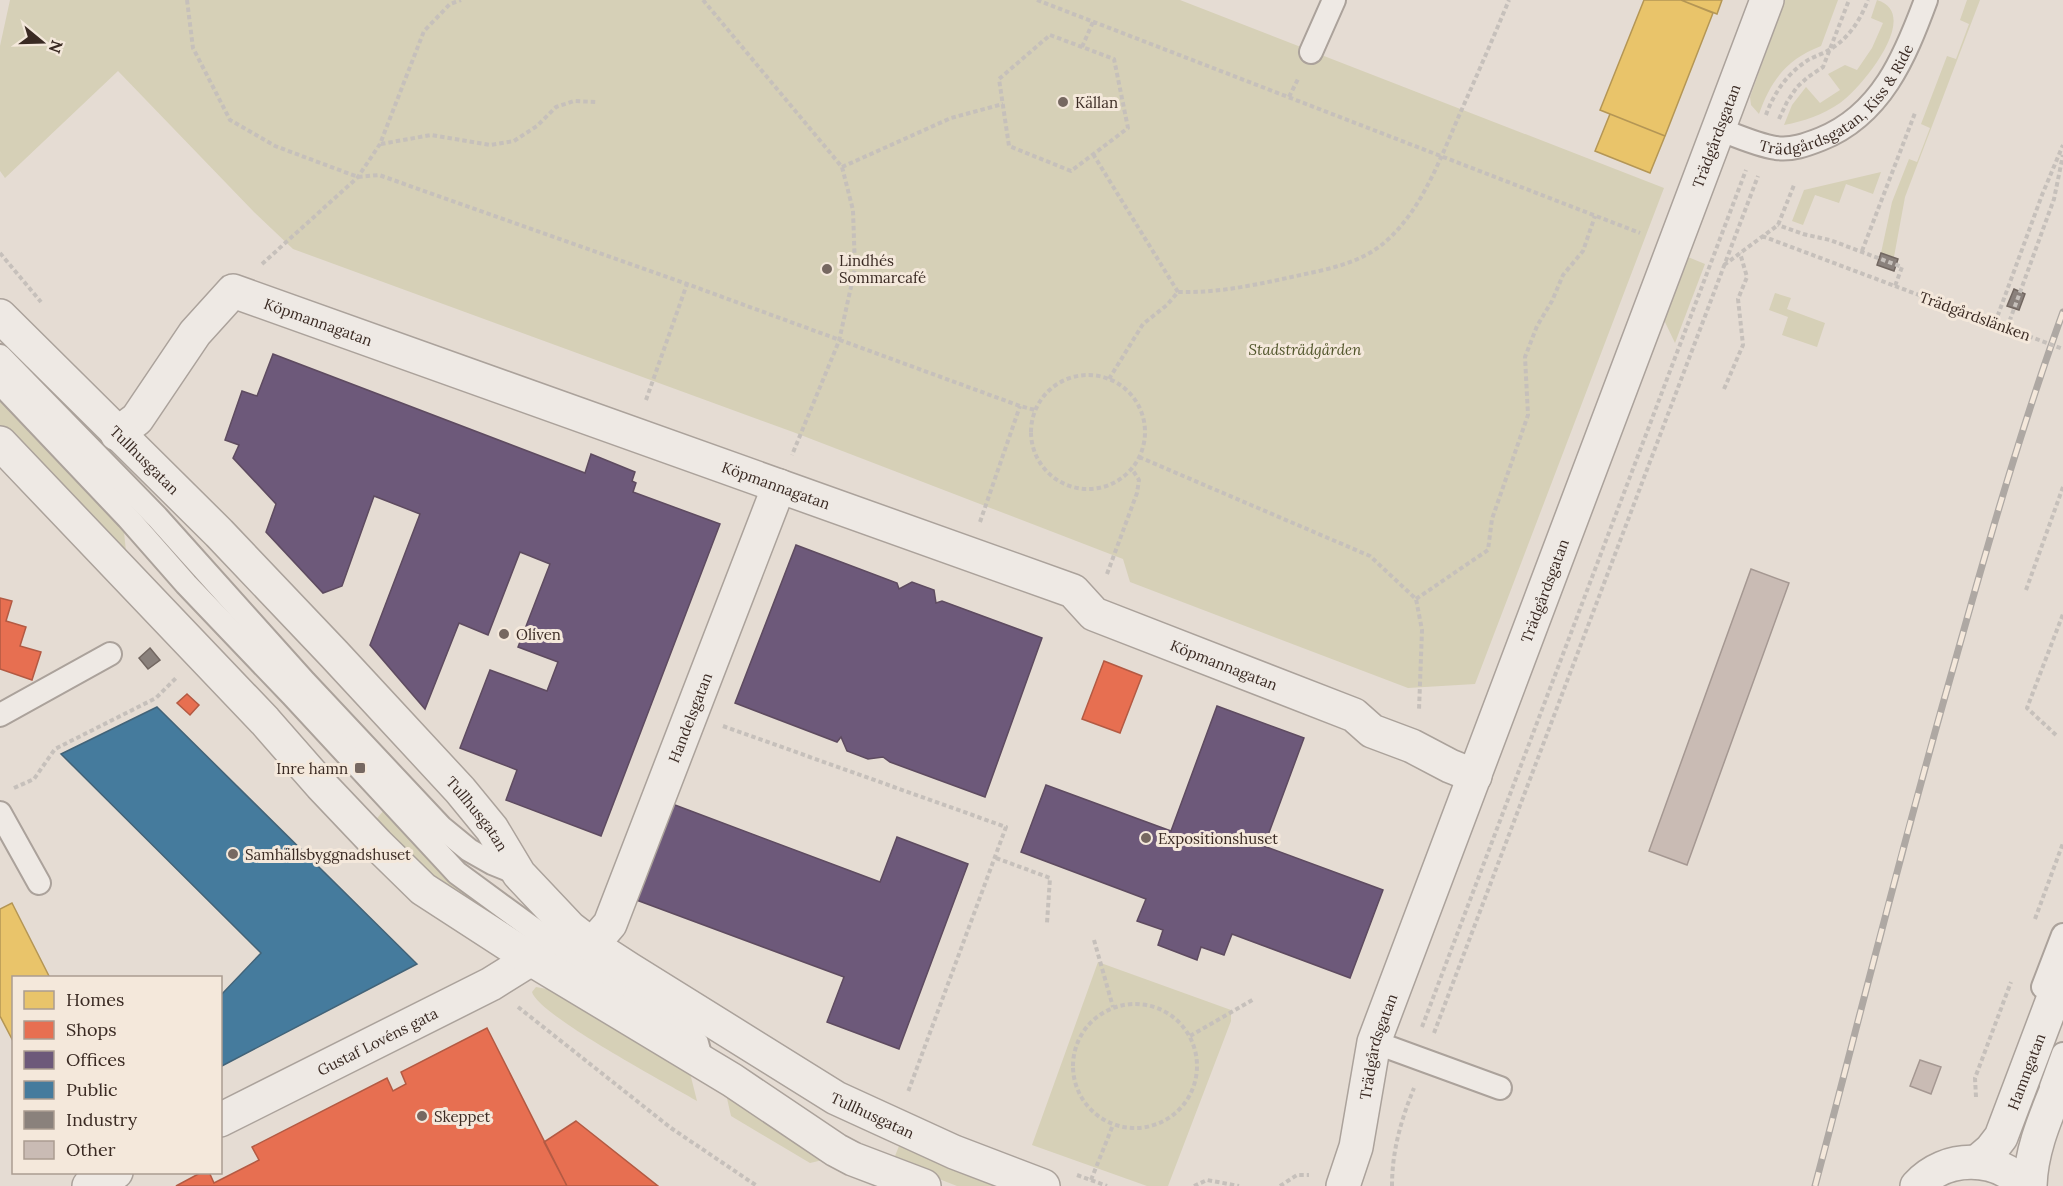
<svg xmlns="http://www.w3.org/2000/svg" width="2063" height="1186" font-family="Lora,serif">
	<rect width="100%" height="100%" fill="#e5dcd3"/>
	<!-- green -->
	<path fill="#d6d0b7" d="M10,0H1180L1664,188L1475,684L1408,688L1130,582L1123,559L793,432L293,249L254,212L118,71L5,178L0,171V46Z
		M1785,0H1838L1821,46C1787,59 1771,80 1759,114L1751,105L1750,97Z
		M1877,0C1923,14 1861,88 1840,103C1822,115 1805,121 1784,125L1792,105L1806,87L1820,103L1840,90L1828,74L1845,65L1857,70L1872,48L1883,23L1871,18Z
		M1967,0H1980L1905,197L1894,257L1881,253L1892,202L1909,159L1917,162L1930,128L1921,124L1947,56L1956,59L1969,24L1960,20Z
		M1881,172L1873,194L1846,184L1839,203L1815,195L1803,225L1792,221L1804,190Z
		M1688,257L1705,264L1675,343L1664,320Z
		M1775,293L1791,298L1787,309L1825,323L1817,347L1782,335L1788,317L1769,310Z
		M0,401L124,532L127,561L0,427Z
		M385,809L411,842L493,918L435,881L372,824Z
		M1098,962L1231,1010V1021L1168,1186H1147L1032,1145Z
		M536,987L547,989L572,1000L690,1073L697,1101C670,1085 538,1015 532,992Z
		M726,1094L831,1158L810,1163L731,1116Z
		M901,1141L1015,1186H957L893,1161Z"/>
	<!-- homes -->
	<path fill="#e9c46a" stroke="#b49655" stroke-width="1.5" d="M1644,0H1681L1713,13L1665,136L1600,110Z
		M1681,0H1722L1717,14Z
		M1610,114L1665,136L1650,173L1595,151Z
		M12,903L50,978H14V1043L0,1016V909Z"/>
	<!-- shops -->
	<path fill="#e76f51" stroke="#b35a43" stroke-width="1.5" d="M0,598L12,601L6,621L26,627L20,646L41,652L32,680L0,669Z
		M1104,661L1142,676L1120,733L1082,719Z
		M187,694L199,705L190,715L177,703Z
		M487,1028L567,1186H176L202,1172H209L214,1183L259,1160L252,1147L387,1078L393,1091L406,1084L401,1072Z
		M576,1121L658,1186H567L544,1142Z"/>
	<!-- offices -->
	<path fill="#6d597a" stroke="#5e4b60" stroke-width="1.5" d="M273,354L585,473L591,454L635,472L632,481L636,483L633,492L720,524L601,836L506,800L517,770L460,748L490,670L547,691L558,662L518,647L550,564L520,552L488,635L459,623L425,709L370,645L420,514L374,496L342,586L323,593L266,532L276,504L233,458L239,445L225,440L242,391L257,396Z
		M796,545L897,583L899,589L912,582L934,590L936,603L942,601L1042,638L985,797L890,762L883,757L868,759L847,751L841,737L837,742L735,703Z
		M1217,706L1304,738L1264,846L1383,890L1350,978L1232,934L1224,955L1201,947L1197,960L1158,945L1163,930L1137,921L1146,899L1021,852L1046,785L1171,831Z
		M667,802L880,882L897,837L968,864L899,1049L827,1022L844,977L631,898Z"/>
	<!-- public -->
	<path fill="#457b9d" stroke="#426378" stroke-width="1.5" d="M157,707L417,964L220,1067V996L261,953L61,754Z"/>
	<!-- industry -->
	<path fill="#8a817c" stroke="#726761" stroke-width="1.5" d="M1881,253L1898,259L1894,271L1877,265Z
		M2014,289L2025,294L2019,310L2007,306Z
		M150,648L160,660L148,669L139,658Z"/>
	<!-- building -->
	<path fill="#c9bbb4" stroke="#a59892" stroke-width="1.5" d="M1751,569L1789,583L1687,865L1649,851Z
		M1920,1060L1941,1067L1931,1094L1910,1086Z"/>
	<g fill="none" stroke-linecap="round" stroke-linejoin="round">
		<!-- service casing -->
		<g stroke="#aba29b" stroke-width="26">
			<g id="service">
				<path d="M1311,52L1334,0"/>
				<path id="s1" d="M1719,129C1737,136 1757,145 1776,148C1792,150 1806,145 1821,139C1881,115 1905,57 1926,0"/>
				<path d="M0,356L157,517L305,682L441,827L469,850L492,863L519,874"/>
				<path d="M0,383L128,518L186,584L292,695L457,873L565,952L677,1023L697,1043L702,1062"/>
				<path d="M0,715L110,654"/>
				<path d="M0,813L39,883"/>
				<path d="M2043,987L2063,935"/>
				<path d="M1374,1042L1500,1088"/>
				<path d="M2051,1087L2063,1054"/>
			</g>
		</g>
		<!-- minor casing -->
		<g stroke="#aba29b" stroke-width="36">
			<g id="minor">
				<path id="s2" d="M117,434L137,419L195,333L233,291L1073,591L1094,614L1354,715L1372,731L1412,746L1450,766L1475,776"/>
				<path id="s3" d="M592,945L610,924L779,486"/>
				<path id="s4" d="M220,1120L491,984L531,959"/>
				<path d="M89,1186L116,1172"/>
				<path id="s5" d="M1343,1186L1356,1147L1374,1042L1767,0"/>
			</g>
		</g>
		<!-- tertiary casing -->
		<g stroke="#aba29b" stroke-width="36">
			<g id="tertiary">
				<path id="s6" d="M0,316L219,533L334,654L460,790L492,829L519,874L570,928L592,945L629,969L836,1098L954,1152L1043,1186"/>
				<path d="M0,443L265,721L321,785L377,844L423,889L531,959L732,1080L836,1150L853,1159L924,1186"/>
				<path id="s7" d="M1977,1162L1991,1150L2001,1137L2063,973"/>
				<path d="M1917,1186C1946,1154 1997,1155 2025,1186"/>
				<path d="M2030,1186C2031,1146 2049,1110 2063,1074"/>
			</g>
		</g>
		<!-- path -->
		<path stroke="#c6c0bb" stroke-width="4" stroke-dasharray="4.5 3" stroke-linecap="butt" d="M187,0L193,48L230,120L275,146L358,177L379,175L687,284L1020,406L1035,410
			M703,0L842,167L853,210L855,269L839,341L792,455
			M1037,0L1640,233
			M1050,35L1114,59L1128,128L1071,171L1009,146L999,79Z
			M1082,47L1093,22
			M1289,97L1299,77
			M1766,115C1773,95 1786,75 1804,63C1811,57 1821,55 1829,50C1848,39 1860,21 1868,0
			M1779,119L1787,102L1797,87L1808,77L1823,67L1849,0
			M381,144L431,135L490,145L514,141L537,126L556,107L574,101L596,102
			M1093,154L1178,292
			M842,167L951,118L1003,104
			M1762,236L1895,286L1902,267L1830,240L1803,234L1778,225
			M1862,251L1915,113
			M0,253L41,302
			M262,264L358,177L380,144L424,31L450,4L461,0
			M1724,265L1778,225L1794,185
			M1995,323L2042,195L2063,145
			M2007,328L2054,199L2063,155
			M1031 432a57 57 0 1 1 114 0a57 57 0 1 1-114 0Z
			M1109,379L1143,324L1167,305L1178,292C1216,293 1250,286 1287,278C1313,272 1341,268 1366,255C1417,228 1440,158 1462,109C1478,73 1494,36 1509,0
			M1724,389L1743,345L1738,299L1747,277L1740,253
			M646,400L687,284
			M1139,457L1370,556L1416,599L1422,630L1419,710
			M980,522L1020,406
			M1107,574L1137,493L1139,480L1132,469
			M2026,590L2063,487
			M1416,599L1488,550L1492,519L1528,415L1525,357L1537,326L1552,301L1563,275L1583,251L1595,216
			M723,726L1006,827L908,1092
			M2056,735L2027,708L2063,614
			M14,788L34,779L55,749L156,698L176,678
			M996,858L1050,878L1047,923
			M2035,919L2063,843
			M1094,940L1113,1007
			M1073 1066a62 62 0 1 1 124 0a62 62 0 1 1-124 0Z
			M518,1007L671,1128L757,1186
			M1422,1027L1746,170
			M1434,1033L1758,176
			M1190,1036L1254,999
			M1976,1097L1975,1078L2011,982
			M1077,1175L1107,1186
			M1091,1180L1113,1125
			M1194,1186L1207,1180L1239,1186
			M1280,1186L1297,1175H1309
			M1392,1186C1392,1151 1401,1120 1414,1088"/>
		<!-- service -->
		<use href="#service" stroke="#eee9e4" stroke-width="22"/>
		<!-- minor -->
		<use href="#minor" stroke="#eee9e4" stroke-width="33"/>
		<!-- tertiary -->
		<use href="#tertiary" stroke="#eee9e4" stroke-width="33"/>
		<!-- rail casing -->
		<g stroke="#aea8a3" stroke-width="7">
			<path id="rail" d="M1815,1186C1861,1012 1904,838 1954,665C1987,547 2021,428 2063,312"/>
		</g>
		<!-- rail -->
		<use href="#rail" stroke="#f4e8db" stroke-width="4.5" stroke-dasharray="14" stroke-linecap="butt"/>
		<!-- path-bridge -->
		<path stroke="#c6c0bb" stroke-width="4" stroke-dasharray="4.5 3" stroke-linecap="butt" d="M1895,286L2063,349"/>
	</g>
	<!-- markers -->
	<g fill="#766861" stroke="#f4e8db" stroke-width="2">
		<circle cx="1063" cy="102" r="6"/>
		<circle cx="827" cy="269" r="6"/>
		<circle cx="504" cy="634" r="6"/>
		<rect x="354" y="762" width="12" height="12" rx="3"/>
		<circle cx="1146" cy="838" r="6"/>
		<circle cx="233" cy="854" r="6"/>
		<circle cx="422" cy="1116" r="6"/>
	</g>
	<g text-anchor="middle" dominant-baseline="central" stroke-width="6" stroke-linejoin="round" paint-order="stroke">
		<!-- street labels -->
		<g font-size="15" fill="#3a2a23" stroke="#f4e8db">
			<text stroke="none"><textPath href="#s1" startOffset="141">Trädgårdsgatan, Kiss &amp; Ride</textPath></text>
			<text stroke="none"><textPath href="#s5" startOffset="1116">Trädgårdsgatan</textPath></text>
			<text transform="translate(1975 316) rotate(20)">Trädgårdslänken</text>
			<text stroke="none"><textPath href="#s2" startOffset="276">Köpmannagatan</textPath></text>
			<text stroke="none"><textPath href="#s6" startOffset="204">Tullhusgatan</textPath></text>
			<text stroke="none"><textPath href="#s2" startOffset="762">Köpmannagatan</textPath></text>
			<text stroke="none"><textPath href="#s5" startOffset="630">Trädgårdsgatan</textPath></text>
			<text stroke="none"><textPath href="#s2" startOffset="1248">Köpmannagatan</textPath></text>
			<text stroke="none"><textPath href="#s3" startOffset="249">Handelsgatan</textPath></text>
			<text stroke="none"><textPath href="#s6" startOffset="690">Tullhusgatan</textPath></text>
			<text stroke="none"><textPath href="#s4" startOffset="176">Gustaf Lovéns gata</textPath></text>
			<text stroke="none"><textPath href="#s5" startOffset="144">Trädgårdsgatan</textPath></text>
			<text stroke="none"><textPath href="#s7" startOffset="105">Hamngatan</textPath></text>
			<text stroke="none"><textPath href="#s6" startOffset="1194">Tullhusgatan</textPath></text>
		</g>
		<!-- poi labels -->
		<g font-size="15" fill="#3a2a23" stroke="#f4e8db" text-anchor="start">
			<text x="1075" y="102">Källan</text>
			<text x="839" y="260">Lindhés<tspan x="839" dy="17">Sommarcafé</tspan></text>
			<text x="516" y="634">Oliven</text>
			<text x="348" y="768" text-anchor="end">Inre hamn</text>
			<text x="1158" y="838">Expositionshuset</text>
			<text x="245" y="854">Samhällsbyggnadshuset</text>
			<text x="434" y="1116">Skeppet</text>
		</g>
		<!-- park labels -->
		<g font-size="15" font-style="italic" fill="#51552b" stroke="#f4e8db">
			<text x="1305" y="349">Stadsträdgården</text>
		</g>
	</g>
	<!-- legend -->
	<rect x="12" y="976" width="210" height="198" fill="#f4e8db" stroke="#aa9c91" stroke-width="1.5"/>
	<rect x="24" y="991" width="30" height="18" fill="#e9c46a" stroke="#aa9c91" stroke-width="1.5"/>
	<text x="66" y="1006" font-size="18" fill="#3a2a23">Homes</text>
	<rect x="24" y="1021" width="30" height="18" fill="#e76f51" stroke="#aa9c91" stroke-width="1.5"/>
	<text x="66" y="1036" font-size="18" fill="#3a2a23">Shops</text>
	<rect x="24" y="1051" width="30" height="18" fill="#6d597a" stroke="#aa9c91" stroke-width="1.5"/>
	<text x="66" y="1066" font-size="18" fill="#3a2a23">Offices</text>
	<rect x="24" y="1081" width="30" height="18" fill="#457b9d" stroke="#aa9c91" stroke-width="1.5"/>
	<text x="66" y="1096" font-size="18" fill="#3a2a23">Public</text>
	<rect x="24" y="1111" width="30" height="18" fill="#8a817c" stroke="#aa9c91" stroke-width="1.5"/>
	<text x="66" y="1126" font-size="18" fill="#3a2a23">Industry</text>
	<rect x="24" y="1141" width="30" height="18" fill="#c9bbb4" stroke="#aa9c91" stroke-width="1.5"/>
	<text x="66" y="1156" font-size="18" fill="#3a2a23">Other</text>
	<!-- north arrow -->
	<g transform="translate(42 42) rotate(109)" stroke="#f4e8db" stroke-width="4.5" paint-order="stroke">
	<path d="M0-4.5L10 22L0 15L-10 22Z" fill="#3a2a23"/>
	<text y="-9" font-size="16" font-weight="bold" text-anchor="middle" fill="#3a2a23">N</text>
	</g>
</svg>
